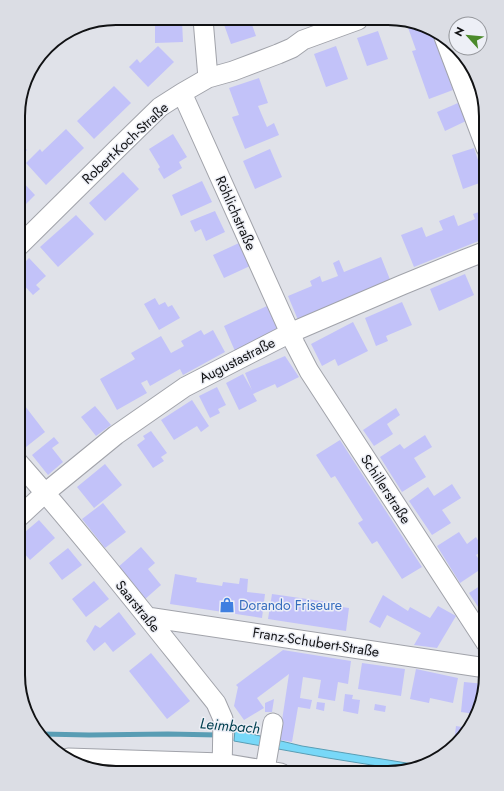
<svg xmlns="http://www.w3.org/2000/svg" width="504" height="791" font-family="Jost,sans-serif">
	<rect width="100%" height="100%" fill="#e0e2e9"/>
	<!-- water -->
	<path fill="#78d8f8" stroke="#599db4" d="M235,730L302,746L425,766L403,770L328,758L234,741Z"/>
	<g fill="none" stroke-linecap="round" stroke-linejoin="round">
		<!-- stream -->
		<path stroke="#599db4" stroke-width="5" d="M42,734L89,735L168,734L218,735"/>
	</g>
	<!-- building -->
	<path fill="#c2c2f9" d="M222,19H250L256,36L231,44Z
		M182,21L183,42L155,43V22Z
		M409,21L432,31L453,90L429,99L412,51L416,50L406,22Z
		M378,31L388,59L367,66L357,38Z
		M158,46L174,62L148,87L129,67L137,59L140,63Z
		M336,46L348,79L326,87L314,54Z
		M472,70L478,78L480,83L477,84Z
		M259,78L268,103L258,106L267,127L274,123L279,135L245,149L232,117L239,115L229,88Z
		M114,86L131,103L94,139L77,121Z
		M458,103L466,121L445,131L437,112Z
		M66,129L84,148L46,185L26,163L40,149L42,152Z
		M173,134L187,157L179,162L182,168L164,179L158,169L160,167L149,149Z
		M19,142L27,150L19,158Z
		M474,148L485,181L463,189L452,155Z
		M270,149L282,177L255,189L243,161Z
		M123,172L139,189L105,221L89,203Z
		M19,178L35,195L19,211Z
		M202,181L212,202L181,216L172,195Z
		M215,211L225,232L206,241L201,229L195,232L190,221Z
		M482,211L484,216L486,215V238L414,267L401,235L422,227L426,237L443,230L439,221L454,215L458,226L475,219L473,214Z
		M76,215L94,234L58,267L40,247Z
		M239,243L250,266L224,278L213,255Z
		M381,257L391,282L298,320L288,296L312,286L310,281L320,276L322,282L338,276L333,263L339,260L344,272Z
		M29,258L46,276L36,285L40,289L33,295L19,280V268Z
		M465,274L474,295L439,311L430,289Z
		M155,298L159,305L165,302L168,307L172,305L180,318L159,330L144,304Z
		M402,302L412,325L386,336L388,341L376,346L365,318Z
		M267,306L279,331L235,351L224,326Z
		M353,322L368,351L338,366L335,359L322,366L311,344Z
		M201,330L204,335L213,330L225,352L183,375L180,369L150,386L147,380L141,383L147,393L117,410L100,379L135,359L131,353L161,336L171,353L184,346L181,341Z
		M285,356L299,377L277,388L275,384L253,394L257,401L239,410L226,383L243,374L252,390L245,373Z
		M217,387L226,405L218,409L220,413L210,418L199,396Z
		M192,400L209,426L201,432L197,426L174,440L161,420Z
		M18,406L21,409L25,406L45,432L26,447L18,438Z
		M95,406L111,425L96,436L81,417Z
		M396,408L400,415L387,424L393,434L374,446L363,430Z
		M151,431L167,453L161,457L164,461L153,468L137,445L145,439L143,436Z
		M425,435L432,447L414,458L426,477L402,492L380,457L400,444L404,449Z
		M54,437L59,443L52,448L63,462L48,475L32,455Z
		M340,440L422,567L402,579L377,541L372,544L358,523L363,520L335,476L331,478L316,455Z
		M105,464L122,485L94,508L77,487Z
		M452,484L461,498L442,510L451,523L432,535L409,501L428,487L434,496Z
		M103,503L126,532L105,548L82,519Z
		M39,520L55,538L30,560L23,552L25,550L18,542V538Z
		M459,532L467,544L476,537L484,550L476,555L484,567L460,583L437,546Z
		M141,547L155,563L148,569L161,585L144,600L117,568Z
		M68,548L82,565L62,580L49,563Z
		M175,574L197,578L196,582L222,586L223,582L239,584L240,578L248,579L247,592L265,594L262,618L170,604Z
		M94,581L109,599L86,617L72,599Z
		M486,582V619L469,593Z
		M272,594L328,602V605L349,608L346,631L268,619Z
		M383,595L408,611L410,607L430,618L438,606L456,616L437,648L414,645L421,633L387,615L380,628L369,622Z
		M119,612L136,634L113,652L105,642L94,651L86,641L95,625L100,628Z
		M283,650L351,661L348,684L338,682L335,701L318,698L321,680L303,677L300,698L312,700L310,709L298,707L292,742L275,739L281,727L289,674L257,698L264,708L244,720L234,706L238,687L236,685Z
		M151,653L190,701L167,719L129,671Z
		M362,663L405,669L401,696L358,689Z
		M416,669L458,678L453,703L430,698L429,703L410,699Z
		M464,682L485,684L475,714L461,712Z
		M345,694L353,695L352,699L360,700L358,714L343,711Z
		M274,699L272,712H265V703Z
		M317,702L325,703L324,711L316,709Z
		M375,704L386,706L385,712L374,710Z
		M456,726L468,728V731L454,742Z"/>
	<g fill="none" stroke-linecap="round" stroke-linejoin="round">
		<!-- minor casing -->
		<g stroke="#a1a3aa" stroke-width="21">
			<path id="minor" d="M203,19L208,78
				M444,37L486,148
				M182,93L295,344L309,371L486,643
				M19,246L119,147L160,107L182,93L208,78L233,71L278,54L292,48L303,40L358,20
				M18,462C87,540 151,622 216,703L223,719L222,773
				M18,518L45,493L116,435L185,387L290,333L402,285L463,260L486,251
				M147,617L486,668
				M68,758L222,763L281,773
				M265,770L273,723"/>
		</g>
		<!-- minor -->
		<use href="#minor" stroke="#fff" stroke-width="19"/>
	</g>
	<!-- icons -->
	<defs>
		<g id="shop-bare" transform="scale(1.2)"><path d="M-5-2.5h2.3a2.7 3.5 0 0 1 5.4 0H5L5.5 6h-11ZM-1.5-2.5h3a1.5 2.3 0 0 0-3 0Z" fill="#3f7fe0" stroke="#edeff6" stroke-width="2.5" paint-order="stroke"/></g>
	</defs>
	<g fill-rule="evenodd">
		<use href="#shop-bare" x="227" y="605"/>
	</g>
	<g text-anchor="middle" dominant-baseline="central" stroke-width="3" stroke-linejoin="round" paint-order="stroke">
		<!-- street labels -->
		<g font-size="14" fill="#111214" stroke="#edeff6">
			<text transform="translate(125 143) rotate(-43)">Robert-Koch-Straße</text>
			<text transform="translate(236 213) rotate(66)">Röhlichstraße</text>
			<text transform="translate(237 360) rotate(-27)">Augustastraße</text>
			<text transform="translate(386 489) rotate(57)">Schillerstraße</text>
			<text transform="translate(138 606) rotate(51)">Saarstraße</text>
			<text transform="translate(316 642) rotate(9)">Franz-Schubert-Straße</text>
		</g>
		<!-- shop labels -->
		<g font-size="14" fill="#366cbe" stroke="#edeff6" text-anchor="start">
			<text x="239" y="605">Dorando Friseure</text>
		</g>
		<!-- water labels -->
		<g font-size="15" font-style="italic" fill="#003f4f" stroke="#edeff6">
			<text transform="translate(230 726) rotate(5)">Leimbach</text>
		</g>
	</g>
	<!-- crop -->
	<path d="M0 0H504V791H0ZM116 25H388A91 91 0 0 1 479 116V675A91 91 0 0 1 388 766H116A91 91 0 0 1 25 675V116A91 91 0 0 1 116 25Z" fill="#dbdde4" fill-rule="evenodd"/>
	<path fill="none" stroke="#111214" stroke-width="2" d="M116 25H388A91 91 0 0 1 479 116V675A91 91 0 0 1 388 766H116A91 91 0 0 1 25 675V116A91 91 0 0 1 116 25Z"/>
	<!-- north arrow -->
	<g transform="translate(468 36) rotate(297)"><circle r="19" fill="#edeff6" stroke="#95979c"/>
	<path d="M0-3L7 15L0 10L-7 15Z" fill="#4b8a2b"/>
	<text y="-6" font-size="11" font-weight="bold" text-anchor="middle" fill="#111214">N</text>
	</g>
</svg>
